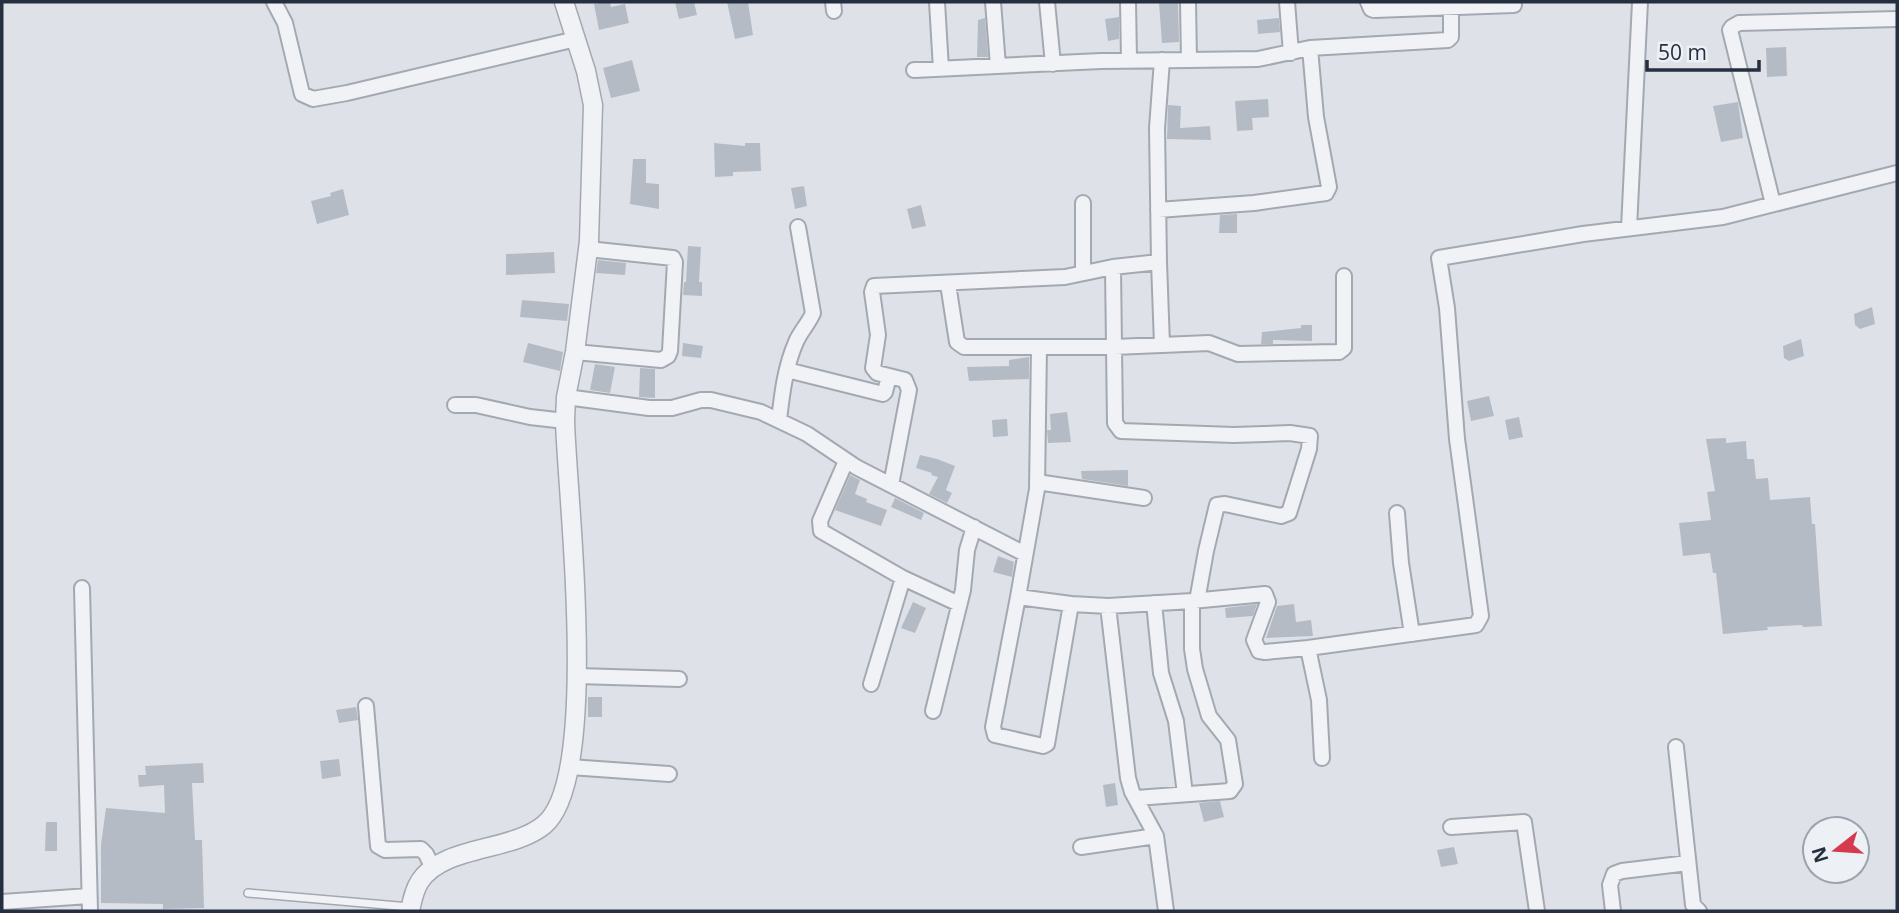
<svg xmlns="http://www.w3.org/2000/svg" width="1899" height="913" font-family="'Open Sans',sans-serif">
	<rect width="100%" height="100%" fill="#dee2e8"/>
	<!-- building -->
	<path fill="#b5bbc5" d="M610,2L611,7L625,4L629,23L599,30L594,4Z
		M675,2H694L697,15L679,19Z
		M727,2H748L753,35L735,39Z
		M1170,2H1178L1179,42L1162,43L1159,3Z
		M1119,17V39L1108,41L1105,19Z
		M985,18L988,57H977L978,20Z
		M1279,18L1280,32L1258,34L1257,20Z
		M1786,47L1787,76L1767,77L1766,48Z
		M632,60L640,91L611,98L603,68Z
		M1268,99L1269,117L1252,118L1253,130L1237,131L1235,101Z
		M1738,102L1743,138L1721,142L1713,106Z
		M1168,105L1181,106L1180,128L1210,126L1211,140L1167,139Z
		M714,143L745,146V143H760L761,171L733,172V176L715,177Z
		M633,159H646V183L659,184V209L630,204Z
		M804,186L807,206L795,209L791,188Z
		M343,189L349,215L317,224L311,201L331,196L330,193Z
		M921,205L926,226L912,229L907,209Z
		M1237,214V233H1219L1220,215Z
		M688,246L701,247L699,282H702V296L683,295L684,282H686Z
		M554,252L555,273L506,275V254Z
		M598,260L626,263L625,275L596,273Z
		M522,300L569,304L567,321L520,317Z
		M1872,307L1875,324L1860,329L1855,325L1854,314Z
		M1301,325H1312V341L1273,340V344H1261L1262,332L1301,328Z
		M1801,339L1804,356L1789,361L1784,358L1783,346Z
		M528,343L563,352L560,371L523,362Z
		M683,343L703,346L701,358L682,356Z
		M1029,357V379L969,381L967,367L1009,366V360Z
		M595,364L615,367L610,393L590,390Z
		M640,368L655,369V398L639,397Z
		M1489,396L1494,416L1471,421L1467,401Z
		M1067,412L1071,442L1048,443L1047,430H1051L1050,414Z
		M1519,417L1523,437L1509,440L1505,420Z
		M1007,419L1008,436L993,437L992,420Z
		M1726,438V443L1746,441L1747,459H1754L1756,479L1768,478L1770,500L1810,497L1812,524H1815L1822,626L1803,627L1802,625L1767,627L1768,630L1723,634L1716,573H1713L1710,553L1683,556L1679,523L1711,520L1707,492L1715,491L1706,439Z
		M920,455L937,459L955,466L946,490L952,493L947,503L929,494L938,477L931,475L932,473L916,468Z
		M1128,470V486L1082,479L1081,471Z
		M850,475L860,480L855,494L867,499L866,502L887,510L881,526L835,510Z
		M895,498L924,513L921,520L891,507Z
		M998,556L1014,562L1012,577L993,572Z
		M913,602L926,608L915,633L901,628Z
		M1257,604L1253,616L1226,618L1225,608Z
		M1294,604L1296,622L1311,620L1313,636L1266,638L1277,606Z
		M588,697H602V717H588Z
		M356,707L358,720L339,723L336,710Z
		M339,759L341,776L322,779L320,761Z
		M203,763L204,783H192L195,840H202L204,908L163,909V904L101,903V845L106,808L165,813L164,785L139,787L138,775H146L145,766Z
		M1115,783L1118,805L1106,807L1103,785Z
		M1220,801L1224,817L1204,822L1199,803Z
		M46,822H57V851H45Z
		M1454,847L1458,864L1441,867L1437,850Z"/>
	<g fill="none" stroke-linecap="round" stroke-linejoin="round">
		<!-- service casing -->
		<g stroke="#a3a9b2" stroke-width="10">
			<path id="service" d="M248,893L410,907"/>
		</g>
		<!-- minor casing -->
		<g stroke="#a3a9b2" stroke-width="18">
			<path id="minor" d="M274,2L285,23L302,94L313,99L347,93L576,39
				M833,2L834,11
				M937,2L941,69
				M993,2L998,66
				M1047,2L1053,64
				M1128,2L1129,60
				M1188,2L1189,60L1258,59L1310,48L1448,40L1451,37V7
				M1287,2L1291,53
				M1368,2L1371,9L1374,10L1514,5
				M914,70L1101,61L1189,60
				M1773,204L1730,30L1732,27L1739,23L1897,19
				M1158,210L1254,203L1326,193L1329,187L1316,117L1310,48
				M1629,228L1640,2
				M1159,262L1162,345
				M1113,267L1159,262L1157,128L1162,60
				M1083,272V203
				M575,352L661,360L668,356L670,351L675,262L673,258L588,249
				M787,370L883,394L885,392L889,376
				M566,397L649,408H672L701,400H711L761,412L807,434L856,467L1025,554
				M455,405H476L530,417L565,421
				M779,420C782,394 785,367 796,342C800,332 809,323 813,313L798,227
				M846,461L820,521L821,531L903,578L959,604
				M1037,482L1144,498
				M891,485L909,390L905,380L877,373L873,368L878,335L872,292L874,286L1065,277L1113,267L1114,347H964L957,342L948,284
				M1397,513L1401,563L1412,634
				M82,588L90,911
				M1018,597L1037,489L1039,347
				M1197,601L1206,551L1217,505L1225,504L1281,516L1289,513L1309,449L1310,436L1290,433L1234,435L1121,431L1115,423L1114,347L1209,343L1238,354L1339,352L1344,348V276
				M1154,603L1161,673L1176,721L1185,794
				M1071,604L1018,597L993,727L995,735L1043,746L1047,744L1071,604L1108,606L1192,601L1265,594L1268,602L1254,640L1259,651L1265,652L1308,648L1476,625L1481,616L1457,439L1447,308L1439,258L1583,234L1723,217L1897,173
				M1108,606L1128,778L1132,792L1156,836L1166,911
				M1308,648L1319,700L1322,758
				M577,676L679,679
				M871,684L903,578
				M366,706L378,846L385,850L421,849L426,854L433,868
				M933,711L963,590L967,550L974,527
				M1676,747L1693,905L1699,911
				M570,767L669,774
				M1136,798L1230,791L1235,784L1228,740L1209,716L1195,669L1192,649V601
				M1451,827L1524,822L1537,911
				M1081,847L1156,836
				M2,902L89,896
				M1613,911L1610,885L1614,874L1622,871L1688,863"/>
		</g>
		<!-- tertiary casing -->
		<g stroke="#a3a9b2" stroke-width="21">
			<path id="tertiary" d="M410,911C412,901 414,890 420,881C444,845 511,852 544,825C601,778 567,497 565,421L566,397L575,352L589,241L593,105L586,71L564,2"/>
		</g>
		<!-- service -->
		<use href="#service" stroke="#f1f2f6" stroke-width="7"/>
		<!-- minor -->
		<use href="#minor" stroke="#f1f2f6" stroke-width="14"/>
		<!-- tertiary -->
		<use href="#tertiary" stroke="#f1f2f6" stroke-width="18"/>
	</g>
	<!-- border -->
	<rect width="1899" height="913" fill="none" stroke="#262f40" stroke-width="7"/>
	<!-- north arrow -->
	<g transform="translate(1836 850) rotate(253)"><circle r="33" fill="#edf1f6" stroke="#9da3ad" stroke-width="2"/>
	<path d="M0-5L12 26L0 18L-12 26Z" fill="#d53b4f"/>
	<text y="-10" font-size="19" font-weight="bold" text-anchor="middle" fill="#262f40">N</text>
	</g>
	<!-- scale -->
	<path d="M1647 60v10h112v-10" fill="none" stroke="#262f40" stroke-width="3.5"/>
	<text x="1658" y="60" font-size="21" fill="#262f40" stroke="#edf1f6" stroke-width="5" paint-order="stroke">50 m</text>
</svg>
